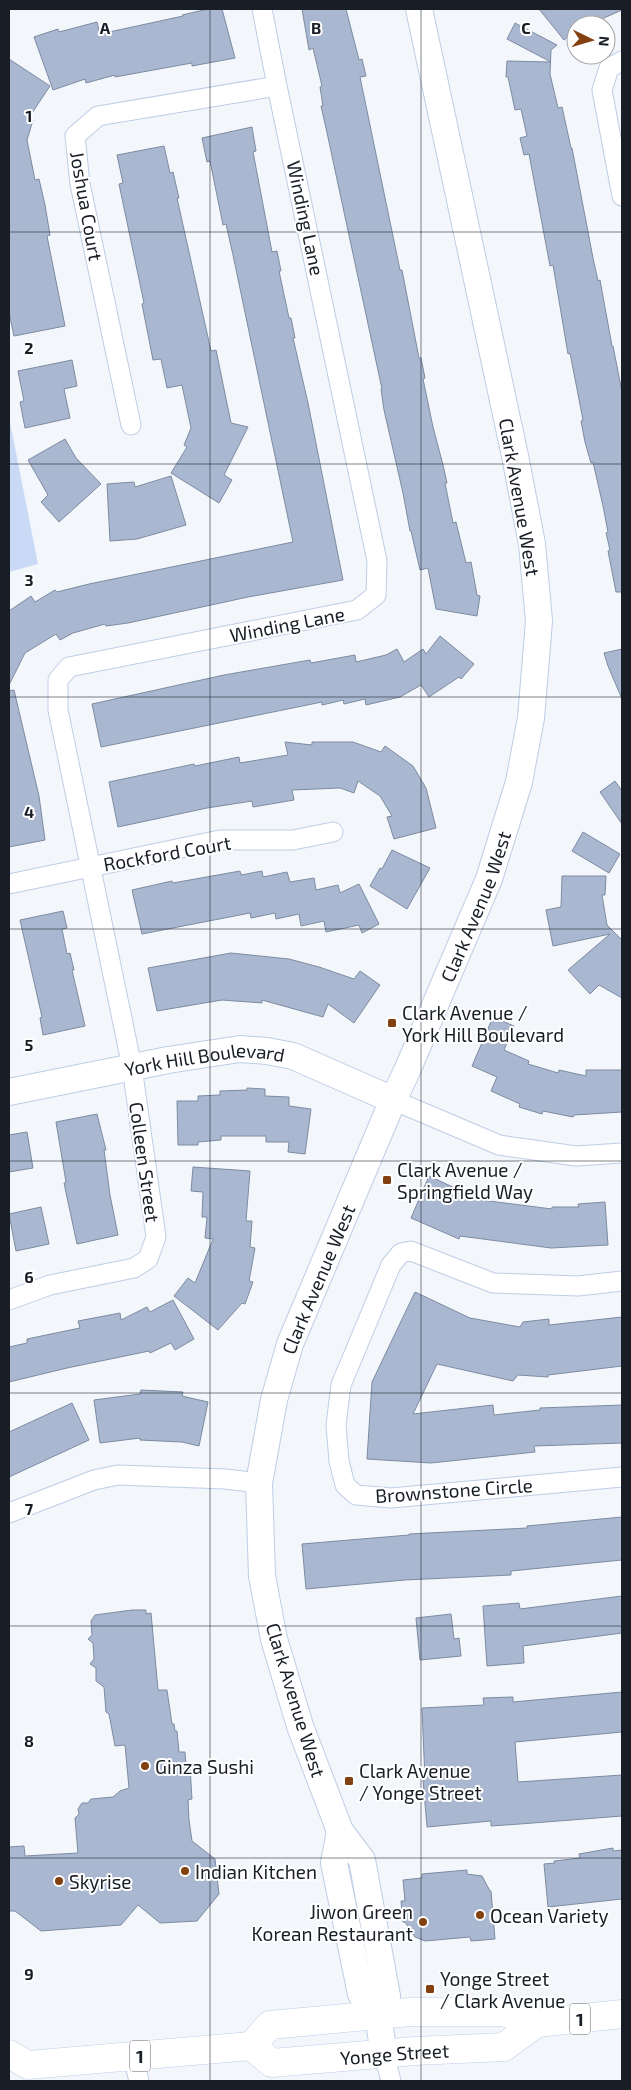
<svg xmlns="http://www.w3.org/2000/svg" width="631" height="2090" font-family="'Exo 2',sans-serif">
	<rect width="100%" height="100%" fill="#f3f6fb"/>
	<!-- green -->
	<path fill="#c9daf7" d="M9,417L38,564L9,572Z"/>
	<!-- building -->
	<path fill="#a9b8d0" stroke="#7d8ba2" d="M208,9H222L235,58L192,66V63L115,77V75L86,83L85,79L53,90L34,37L58,29L59,32L97,22L100,34L183,16L182,15Z
		M302,9H346L359,60L362,59L366,76L360,77L400,270H402L419,358H421L425,378L423,379L433,427L443,465L447,483H445L453,523L456,522L466,563L471,562L477,595L480,596L477,616L436,609L428,568L420,570L411,531H410L403,493L384,410L381,389H382L326,128L321,106H323L320,87L322,86L313,48L309,50Z
		M539,9H622V10L588,25H576V30L564,40Z
		M515,23L557,45L551,50L550,74L558,108L562,107L571,148H572L593,258L598,281L600,280L612,346H613L622,392V592H616L608,551L610,550L606,533L608,532L603,506L593,462L591,463L585,442L581,421L583,420L570,353L568,354L553,265L550,266L529,154L524,155L520,138L527,136L521,109L515,110L508,77H506L507,61L551,62L507,39Z
		M9,59L50,86L28,119L33,120L27,140L35,180L39,179L45,205L50,235L47,236L65,326L14,336L9,313Z
		M252,127L256,151L253,152L272,252L277,251L281,271H279L289,318H291L295,338H293L308,403L343,580L248,597L128,623L106,626L105,624L73,633L60,640L56,634L25,653L9,685V611L31,596L35,602L55,590L57,592L89,584L293,542L233,255L226,224L223,225L210,161L207,162L202,138Z
		M164,146L170,173L173,172L179,198H177L211,351L216,350L231,423L248,427L224,475L232,480L219,503L171,473L187,447L184,445L191,428L182,385L167,388L161,359L153,360L142,304L144,303L119,184L123,183L117,155Z
		M72,360L77,386L64,389L70,418L25,428L20,402L24,401L18,371Z
		M65,439L76,458L101,484L59,522L41,502L48,495L28,460Z
		M171,476L186,525L137,539L110,541L107,484L134,482L135,487Z
		M440,636L474,664L461,679L459,677L429,697L421,685L400,697L366,705L365,699L344,704L343,700L322,705V702L101,747L92,704L224,675L310,660L311,663L355,655L356,662L386,655L397,649L404,662L423,649L426,654Z
		M622,649V699L608,666L604,653Z
		M14,690L39,796L45,840L9,847V691Z
		M285,742L312,745V742H353L381,752L385,746L413,766L426,788L436,828L394,839L387,817L392,816L380,796L358,781L354,793L340,788L292,790L294,800L253,807L252,801L207,808L118,827L109,782L194,764L195,766L239,757L240,763L288,755Z
		M615,781L622,791V824L600,792Z
		M583,832L620,854L609,873L572,851Z
		M392,850L430,868L407,909L370,886L380,868L382,869Z
		M240,871L241,875L262,871L263,877L287,872L290,882L314,878L316,890L338,885L340,893L359,884L379,924L362,933L359,925L326,932L324,921L301,926L299,914L276,919L275,913L251,918L250,913L142,934L132,890L172,881L173,883Z
		M562,876H606L605,895H602L607,925L622,940V998L599,985L590,994L568,970L610,934L553,946L546,910L561,907Z
		M63,911L67,928L62,929L67,954L70,953L74,970H72L85,1026L43,1035L40,1018L42,1017L20,920Z
		M231,953L289,959L319,967L354,979L360,971L380,985L354,1023L328,1004L323,1017L262,1000V1003L222,1000L157,1011L148,968Z
		M493,1017L514,1026L504,1050L529,1061L528,1064L558,1073L559,1070L586,1076V1070H622V1112L574,1115L573,1117L543,1111L542,1114L519,1107L520,1104L491,1091L497,1077L472,1066Z
		M247,1088L265,1089V1096L289,1097V1106L311,1109L305,1154L288,1152L289,1142H266V1136H221V1140L198,1142V1145H178L177,1101H198V1096L220,1095V1091L247,1090Z
		M97,1114L106,1150H104L110,1195L118,1235L77,1244L64,1183L66,1182L56,1122Z
		M27,1132L33,1168L9,1172V1135Z
		M193,1167L250,1171L246,1221H252L250,1247L255,1248L249,1281L253,1282L245,1304L242,1303L218,1330L174,1296L188,1278L195,1283L213,1239L205,1238L207,1217H202L203,1192L191,1191Z
		M429,1176L481,1200L552,1209V1207H579L578,1204L605,1202L608,1245L551,1248L460,1236L459,1239L411,1218Z
		M41,1207L49,1244L16,1251L9,1214Z
		M415,1292L470,1318L520,1327L523,1322L549,1319V1325L622,1317V1366L548,1375V1377L518,1375L513,1381L437,1364L413,1414L493,1405L494,1415L540,1410V1408L622,1405V1443L534,1446L535,1452L431,1463L367,1459L372,1382Z
		M173,1300L194,1339L175,1350L171,1343L150,1353L149,1351L67,1368L9,1382V1347L27,1343V1339L80,1328L78,1321L120,1313L121,1320L147,1307L150,1312Z
		M141,1390L183,1392L182,1396L208,1402L199,1446L182,1442L140,1440V1438L100,1443L94,1400L140,1394Z
		M72,1403L89,1440L9,1477V1432Z
		M622,1517V1560L511,1571V1575L405,1580L306,1589L302,1544L409,1535V1534L527,1528V1526Z
		M622,1596V1633L523,1646L524,1663L487,1666L483,1606L519,1603L520,1609Z
		M132,1610H146V1614L151,1613L158,1690H167L172,1724H174L175,1731H177L179,1752H185L186,1768L190,1767L192,1799L188,1800L189,1820L192,1841L215,1859L219,1894L197,1921L160,1923L138,1905L121,1925L41,1931L15,1911H9V1847L24,1846L25,1856L78,1853L75,1818L79,1814L78,1809L82,1803H88L91,1799L113,1797L120,1791L129,1788L125,1745L115,1746L109,1714L106,1712L104,1687L96,1681V1668L90,1664L94,1659L93,1643L88,1639L92,1635L91,1621L95,1615Z
		M451,1614L454,1639L459,1638L461,1656L420,1660L416,1618Z
		M622,1692V1732L515,1742L518,1782L622,1775V1816L520,1824L491,1826V1821L427,1827L423,1780H425L422,1708L484,1705L483,1698L513,1697V1702Z
		M613,1848V1851L622,1850V1899L548,1907L544,1864L555,1863L554,1861L580,1858L579,1854Z
		M467,1870V1874L482,1876L490,1891H491L495,1939L471,1941L470,1937L425,1941L415,1937L405,1922H403L401,1901H405L403,1880L422,1878V1874Z"/>
	<g fill="none" stroke-linecap="round" stroke-linejoin="round">
		<!-- street casing -->
		<g stroke="#becde6" stroke-width="21">
			<path id="street" d="M622,61L609,68L602,90L622,196
				M131,425L80,184L75,136L98,116L277,86
				M9,884L220,840H293L333,832
				M393,1100L499,1145L576,1156L622,1153
				M622,1281L578,1286L493,1283L411,1251L401,1253L391,1265L341,1385L336,1425L339,1461L345,1485L356,1495L391,1498L622,1477
				M9,1300L50,1285L134,1268L148,1259L156,1237L132,1067L58,710V680L69,667L357,610L376,595L377,561L277,86L262,9
				M9,1513L94,1480L118,1475L225,1479L259,1483
				M384,2054L391,2081
				M133,2057L139,2081"/>
		</g>
		<!-- secondary casing -->
		<g stroke="#becde6" stroke-width="28">
			<g id="secondary">
				<path id="s1" d="M9,1092L168,1060L240,1049L267,1051L293,1056L393,1100"/>
				<path d="M340,1831L334,1863L361,1994L378,2016L384,2054"/>
				<path id="s2" d="M378,2016L387,1996L362,1860L340,1831L300,1726L274,1639L262,1576L259,1483L274,1400L290,1344L393,1100L406,1073L489,879L519,782L531,718L539,621L532,544L515,456L419,9"/>
			</g>
		</g>
		<!-- primary casing -->
		<g stroke="#becde6" stroke-width="29">
			<g id="primary">
				<path id="s3" d="M251,2046L272,2063L415,2051L504,2047L537,2023"/>
				<path d="M9,2054L28,2065L251,2046L270,2025L410,2012H502L537,2023L622,2014"/>
			</g>
		</g>
		<!-- street -->
		<use href="#street" stroke="#fff" stroke-width="19"/>
		<!-- secondary -->
		<use href="#secondary" stroke="#fff" stroke-width="26"/>
		<!-- primary -->
		<use href="#primary" stroke="#fff" stroke-width="28"/>
	</g>
	<!-- grid -->
	<path fill="none" stroke="#181d26" stroke-width="1" stroke-opacity="0.55" d="M210,9V2081M421,9V2081M9,232H622M9,464H622M9,697H622M9,929H622M9,1161H622M9,1393H622M9,1626H622M9,1858H622"/>
	<!-- markers -->
	<g fill="#834011" stroke="#fff" stroke-width="2">
		<rect x="387" y="1018" width="10" height="10" rx="2.5"/>
		<rect x="382" y="1175" width="10" height="10" rx="2.5"/>
		<circle cx="145" cy="1766" r="5"/>
		<rect x="344" y="1776" width="10" height="10" rx="2.5"/>
		<circle cx="185" cy="1871" r="5"/>
		<circle cx="59" cy="1881" r="5"/>
		<circle cx="480" cy="1915" r="5"/>
		<circle cx="423" cy="1922" r="5"/>
		<rect x="425" y="1984" width="10" height="10" rx="2.5"/>
	</g>
	<g text-anchor="middle" dominant-baseline="central" stroke-width="4" stroke-linejoin="round" paint-order="stroke">
		<!-- shield labels -->
		<g fill="#fff" stroke="#5d6167" stroke-width="1">
			<rect x="570" y="2003.5" width="20" height="31" rx="4"/>
			<rect x="130" y="2040.5" width="20" height="31" rx="4"/>
		</g>
		<g font-size="18" font-weight="bold" fill="#181d26">
			<text x="580" y="2019">1</text>
			<text x="140" y="2056">1</text>
		</g>
		<!-- street labels -->
		<g font-size="19" fill="#181d26" stroke="#fff">
			<text transform="translate(87 206) rotate(80)">Joshua Court</text>
			<text transform="translate(306 218) rotate(78)">Winding Lane</text>
			<text transform="translate(520 497) rotate(80)">Clark Avenue West</text>
			<text transform="translate(287 624) rotate(-11)">Winding Lane</text>
			<text transform="translate(167 853) rotate(-10)">Rockford Court</text>
			<text stroke="none"><textPath href="#s2" startOffset="1175">Clark Avenue West</textPath></text>
			<text stroke="none"><textPath href="#s1" startOffset="199">York Hill Boulevard</textPath></text>
			<text transform="translate(145 1162) rotate(82)">Colleen Street</text>
			<text stroke="none"><textPath href="#s2" startOffset="770">Clark Avenue West</textPath></text>
			<text transform="translate(454 1490) rotate(-4)">Brownstone Circle</text>
			<text transform="translate(296 1700) rotate(73)">Clark Avenue West</text>
			<text stroke="none"><textPath href="#s3" startOffset="150">Yonge Street</textPath></text>
		</g>
		<!-- poi labels -->
		<g font-size="19" fill="#181d26" stroke="#fff" text-anchor="start">
			<text x="402" y="1012">Clark Avenue /<tspan x="402" dy="22">York Hill Boulevard</tspan></text>
			<text x="397" y="1169">Clark Avenue /<tspan x="397" dy="22">Springfield Way</tspan></text>
			<text x="155" y="1766">Ginza Sushi</text>
			<text x="359" y="1770">Clark Avenue<tspan x="359" dy="22">/ Yonge Street</tspan></text>
			<text x="195" y="1871">Indian Kitchen</text>
			<text x="69" y="1881">Skyrise</text>
			<text x="413" y="1911" text-anchor="end">Jiwon Green<tspan x="413" dy="22">Korean Restaurant</tspan></text>
			<text x="490" y="1915">Ocean Variety</text>
			<text x="440" y="1978">Yonge Street<tspan x="440" dy="22">/ Clark Avenue</tspan></text>
		</g>
	</g>
	<g font-size="16" text-anchor="middle" font-weight="bold" fill="#181d26" stroke="#fff" stroke-width="4" stroke-linejoin="round" paint-order="stroke">
		<text x="105" y="34">A</text>
		<text x="316" y="34">B</text>
		<text x="526" y="34">C</text>
		<text x="29" y="122">1</text>
		<text x="29" y="354">2</text>
		<text x="29" y="586">3</text>
		<text x="29" y="818">4</text>
		<text x="29" y="1051">5</text>
		<text x="29" y="1283">6</text>
		<text x="29" y="1515">7</text>
		<text x="29" y="1747">8</text>
		<text x="29" y="1980">9</text>
	</g>
	<!-- border -->
	<rect width="631" height="2090" fill="none" stroke="#181d26" stroke-width="20"/>
	<!-- north arrow -->
	<g transform="translate(591 40) rotate(95)"><circle r="24" fill="#ffffff" stroke="#a3a5a8"/>
	<path d="M0-4L9 19L0 12L-9 19Z" fill="#834011"/>
	<text y="-8" font-size="14" font-weight="bold" text-anchor="middle" fill="#181d26">N</text>
	</g>
</svg>
